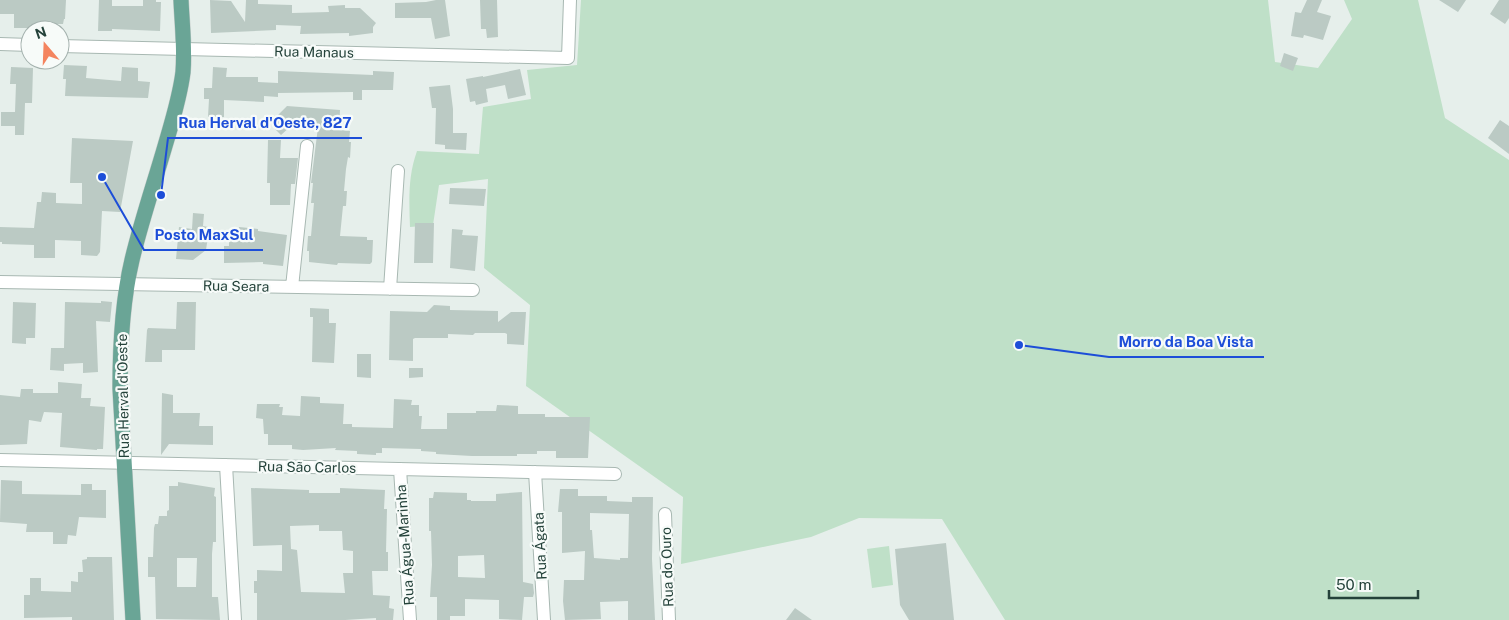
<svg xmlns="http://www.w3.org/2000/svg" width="1509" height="620" font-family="'Public Sans',sans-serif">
	<rect width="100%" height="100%" fill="#e6efeb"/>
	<!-- green -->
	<path fill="#bfe0c8" d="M581,0H1268L1275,62L1318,68L1352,19L1344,0H1418L1445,118L1509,160V620H1005L942,519L859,518L811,537L681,564L683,497L526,386L530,305L484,268L488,179L439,185L433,225L410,227C409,200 408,176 417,151L479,154L483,107L531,99L527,70L577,65Z
		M889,546L893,585L872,588L867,549Z"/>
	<!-- building -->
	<path fill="#bbcac4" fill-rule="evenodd" d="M0,0H66L65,19H64L63,24H34V28H14V14H0Z
		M99,0H112V6H143V0H156V2H161L160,31L112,29V31H98Z
		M210,0L231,1L245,22L246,0H258V4L292,5V13L329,12L328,6L345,5V8H360L376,23L373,27V33L349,36V33L300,34L301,26L276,25V30L211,33Z
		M436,0H445L450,36L435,39L431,18H395V3L426,2Z
		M480,0H497L498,37L487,38L486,29H481Z
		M1307,0H1322L1317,12L1331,16L1323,40L1304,35L1303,38L1291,36L1295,12L1301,13Z
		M1439,0H1466L1458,12Z
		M1499,0H1509V18L1505,24L1490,14Z
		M1284,53L1298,58L1293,71L1280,66Z
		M64,65L87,66L86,78L121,81L122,67L138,68V81L150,82L148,98L65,96L66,79H63Z
		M11,67L33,68L32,103H25L24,135H15V126H1V112H15L16,84H10Z
		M213,67L227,68L226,77H258V82L278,83V71L373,75V71L394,72L393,90H362V100H353V92L278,93V97L264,96V102L224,100V117H208L209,99H204V88H212Z
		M520,69L526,95L508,99L505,85L486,89L488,102L476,105L475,101L470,102L466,79L483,76V77Z
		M450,85L453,109V133H467L466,150L445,149V145L435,144L436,108H432L429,87Z
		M287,106L340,110L339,130L350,131L349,142H351L350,158L348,157L346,169L344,191H347L346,206H343L340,236L367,237V240H373L372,262L370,264L338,263L337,265L309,262V251H307L308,236H311L314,203H311L313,183H311L318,127L291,126L281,135L274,128L276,126L272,121Z
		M1500,120L1509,126V154L1488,138Z
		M72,138L133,141L120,212L102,211L100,252L97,256L81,255V241L55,240V258H34V245L2,244V242H0V227L34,228L37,202H41L42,192L56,193V203L82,204V183H70Z
		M268,140H281L280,158H298L295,184H291L290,205H270V183H267Z
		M450,188L486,189L484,206L449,204Z
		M193,213L204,214L203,226L208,227L207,236H208L206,250L193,260L176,259L179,227L192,229Z
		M415,223H434L433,263H414Z
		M239,227L258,229V231L287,235L283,266L263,264V262L224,263V246H229V238H238Z
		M452,229L463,230L462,235L478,236L475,271L450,268Z
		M101,301L112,302L110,322L96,321L98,372L83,373V363L64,364V371L50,370L51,348H64L65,302L101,303Z
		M13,302L36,303L35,338H26V344L12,343Z
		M177,302H196L195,350H162V362H145L147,330L148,328L176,329Z
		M434,305L450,306V310L498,311V322L511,312H526L524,345L507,344V334L505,333H475L473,335L448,334V338H415L413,339V361L389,360L390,311L427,312Z
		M310,308L329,309V323H336L334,363L312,362L313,317H310Z
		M357,354H371V378L357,377Z
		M409,368H423V377L409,378Z
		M58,382L82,384L81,398H91L90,406L105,407L103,449H97V450L60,447L62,413L44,412L41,422L29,420L27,444L0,445V395L20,397L21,389H33V393H58Z
		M162,393L173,395V413H200L199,426H213V445L169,444L161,455Z
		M301,396L320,397V403L344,404L343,424H352V427L393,428L394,399L412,400L411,405H419V416H422L421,429H447V413H476V411H496L497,405L518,406V414H545V417H590L588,458H556V451H537V454H517V456H472L436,454V452L421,451V449L382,448V453H376V455L357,454V451L335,450L336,448L303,450L292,449V445H268V434H264L263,419L256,418L257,404H280L279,407H283L282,415L300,416Z
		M1,480L22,481V494L81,495V484H92V490H106V518L79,517L76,536L68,535L67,544H53V532H26L27,524L0,522Z
		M178,482L215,488L214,496L216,497V542H213L212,554V597H218L220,620L156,619L155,577H148V557H153L154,528L155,524H158L159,516H167V511L169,510V486H178ZM177,558H197L196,587H177Z
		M251,488L309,490V493H340V488L385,490L384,509H387L386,552H388V571H372L373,595L390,596L389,608L394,609L393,620H376V618L345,620H257V593H254V581H257V570L282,571V545L253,546ZM319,525V531H342L343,550L353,551V573H343L345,593L301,592L297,550L291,549L290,526Z
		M560,489H578V496H607V501L632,502V497H653L652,559L655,620H628V601L600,602L601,619L565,620L563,601L564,580H584L585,551L562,553V512H558ZM590,513L629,514L628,558H620V560L594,558L592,530H590Z
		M434,492L467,493V500H471V501H496V494L522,492L523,582L533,584L534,593L533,597H524L522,620L499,619V600L465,599V616H450V620H437V597H430L432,565L431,531H429V498H433ZM484,555L485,578L458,577V556Z
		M946,543L954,620H909L900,605L895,549Z
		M87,557H112L114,620H72V617L24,618V595H30V578H41V591L71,592V581L78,582V572H83L82,560L87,559Z
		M795,608L812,620H786Z"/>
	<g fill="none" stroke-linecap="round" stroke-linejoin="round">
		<!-- street casing -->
		<g stroke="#a8b8b2" stroke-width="14">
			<path id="street" d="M0,44L30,45
				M60,46L568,58L570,0
				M0,282L473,290
				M292,287L307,146
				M390,289L398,171
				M0,460L615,474
				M226,465L235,620
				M400,469L410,620
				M535,472L544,620
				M665,514L669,620"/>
		</g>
		<!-- primary casing -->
		<g stroke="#c2cac8" stroke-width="16">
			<path id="primary" d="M133,620L120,388C120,345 122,302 132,260C141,222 154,184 165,146C172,122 180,97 183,72C185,48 182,24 181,0"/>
		</g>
		<!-- street -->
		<use href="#street" stroke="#fff" stroke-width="12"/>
		<!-- primary -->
		<use href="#primary" stroke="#6aa596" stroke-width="15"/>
	</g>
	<g text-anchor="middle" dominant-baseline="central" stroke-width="4.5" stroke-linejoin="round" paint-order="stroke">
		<!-- street labels -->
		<g font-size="14" fill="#24423a" stroke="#f7fbf9">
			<text transform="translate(314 52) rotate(1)">Rua Manaus</text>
			<text transform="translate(236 286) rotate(1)">Rua Seara</text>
			<text transform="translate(123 396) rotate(-91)">Rua Herval d'Oeste</text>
			<text transform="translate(307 467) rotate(1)">Rua São Carlos</text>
			<text transform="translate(405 545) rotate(-94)">Rua Água-Marinha</text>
			<text transform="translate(540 546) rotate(-93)">Rua Ágata</text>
			<text transform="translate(667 567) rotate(-92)">Rua do Ouro</text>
		</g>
	</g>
	<!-- callouts -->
	<path fill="none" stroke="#1d4ed8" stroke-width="2" d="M161 195L168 138H362M102 177L144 250H263M1019 345L1109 357H1264"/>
	<g fill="#1d4ed8" stroke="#f7fbf9" stroke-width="2">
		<circle cx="161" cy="195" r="5"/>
		<circle cx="102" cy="177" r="5"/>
		<circle cx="1019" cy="345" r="5"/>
	</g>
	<g font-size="15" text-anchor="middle" font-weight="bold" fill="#1d4ed8" stroke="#f7fbf9" stroke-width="4.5" stroke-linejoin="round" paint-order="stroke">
		<text x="265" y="128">Rua Herval d'Oeste, 827</text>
		<text x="204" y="240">Posto MaxSul</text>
		<text x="1186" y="347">Morro da Boa Vista</text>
	</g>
	<!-- north arrow -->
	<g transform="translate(45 45) rotate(341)"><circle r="24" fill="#f7fbf9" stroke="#a3b1ad"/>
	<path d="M0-4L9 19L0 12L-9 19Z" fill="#f4845f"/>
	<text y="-8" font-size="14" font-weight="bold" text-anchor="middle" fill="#24423a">N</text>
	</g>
	<!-- scale -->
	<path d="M1329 590v8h89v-8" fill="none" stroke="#24423a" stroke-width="2.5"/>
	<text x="1336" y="590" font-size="15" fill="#24423a" stroke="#f7fbf9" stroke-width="4" paint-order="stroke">50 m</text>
</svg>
